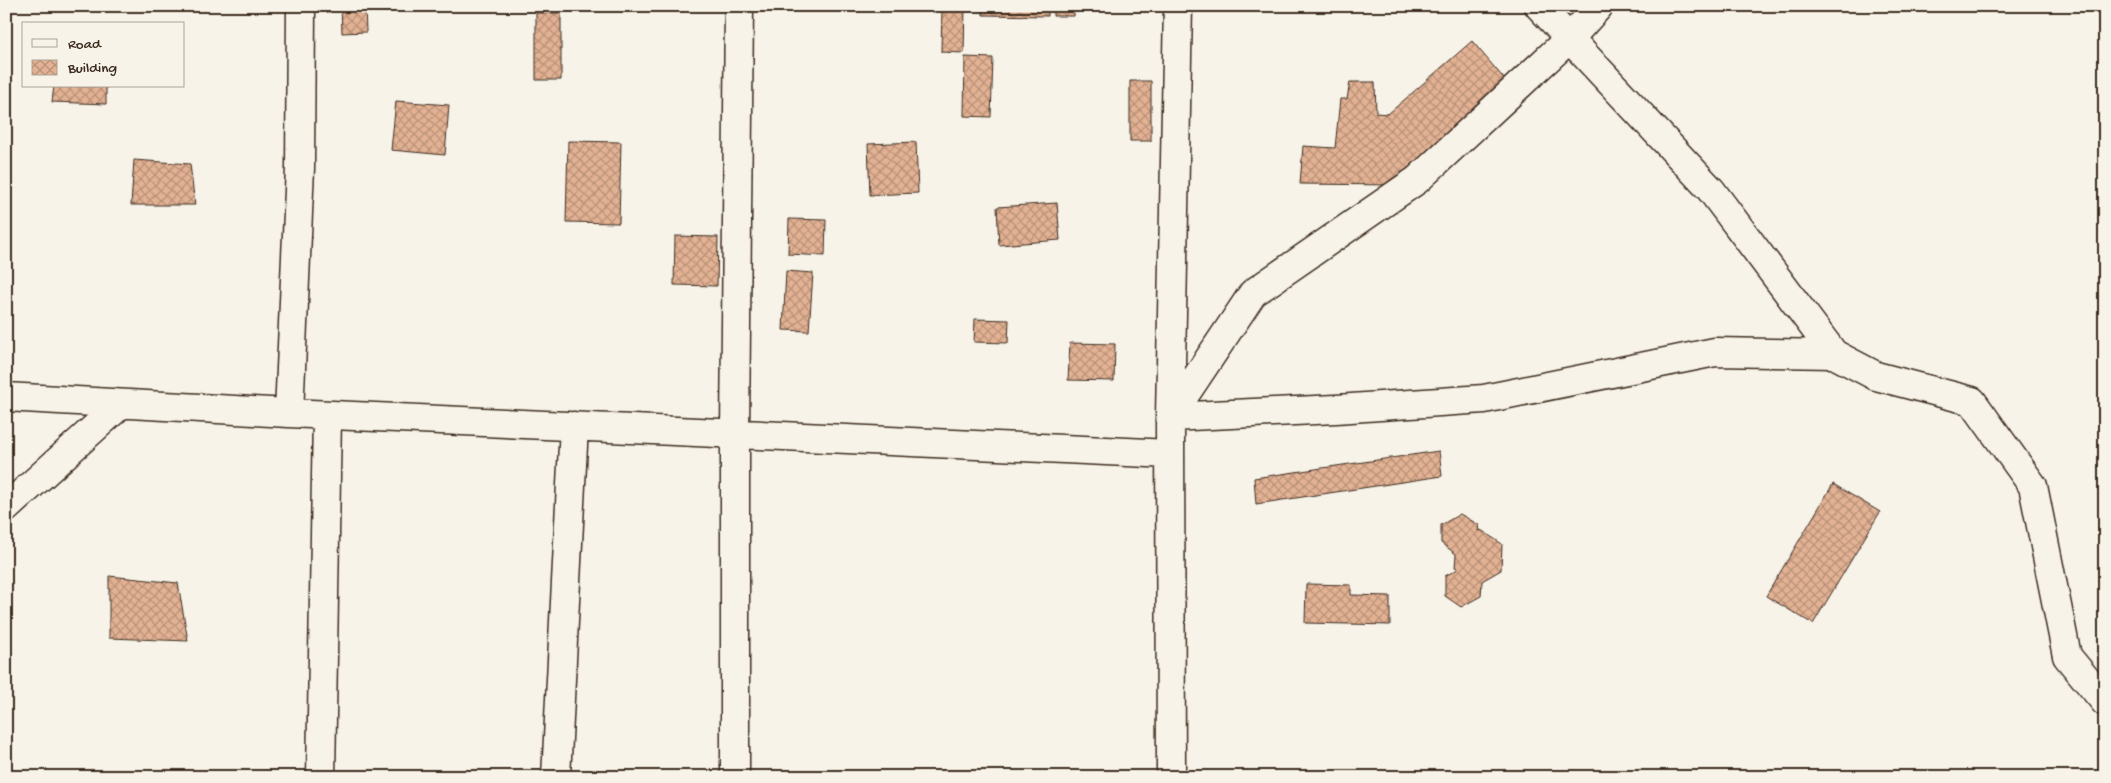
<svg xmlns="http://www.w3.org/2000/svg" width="2111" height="783" font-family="'Gochi Hand',sans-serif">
	<defs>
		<pattern id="building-cross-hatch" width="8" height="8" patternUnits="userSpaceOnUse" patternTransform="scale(1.25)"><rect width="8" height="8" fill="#e3b294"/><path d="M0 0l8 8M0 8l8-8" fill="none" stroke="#b99178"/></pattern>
	</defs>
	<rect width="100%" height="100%" fill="#f7f3e8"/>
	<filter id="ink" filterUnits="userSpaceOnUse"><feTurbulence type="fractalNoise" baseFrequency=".02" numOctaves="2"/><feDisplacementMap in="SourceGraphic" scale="10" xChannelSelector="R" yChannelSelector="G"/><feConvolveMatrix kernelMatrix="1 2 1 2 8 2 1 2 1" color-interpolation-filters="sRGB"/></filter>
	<g filter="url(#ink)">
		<!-- building -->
		<path fill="url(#building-cross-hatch)" stroke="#3b2a1e" d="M341,6H365L366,32L342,33Z
			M942,6H965L964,53L941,52Z
			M983,6H1048V16L983,15Z
			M1053,6H1074V16H1053Z
			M536,13H561V80H536Z
			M1472,41L1506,81L1394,185L1300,184L1303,146L1335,148L1340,99H1347L1350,82H1375L1376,113L1388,114Z
			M965,57L993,58L991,117L964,116Z
			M1130,81H1151V141H1130Z
			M54,86H106V104L52,102Z
			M396,101L449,105L445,155L391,150Z
			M568,141L621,142L619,223L566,222Z
			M916,142L918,193L870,195L868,144Z
			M134,160L190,164L195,205H131Z
			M1057,203L1060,240L999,245L997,207Z
			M789,219L826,220L825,256L788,254Z
			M675,236L718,237L717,286L674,285Z
			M786,271L813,273L809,331L783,330Z
			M975,319L1009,320L1008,343L974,342Z
			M1070,343L1115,344L1114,381L1068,380Z
			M1439,451L1442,476L1256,504L1254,478Z
			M1833,484L1880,512L1813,624L1766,596Z
			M1460,514L1479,525L1478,531L1481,530L1502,544L1501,570L1482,581L1481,596L1461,607L1445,596V576L1458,569L1455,567L1456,554L1441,543V525Z
			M109,576L178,583L188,641L109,638Z
			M1306,584L1351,585V595L1390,596V625L1305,623Z"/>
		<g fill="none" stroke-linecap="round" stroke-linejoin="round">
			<!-- minor casing -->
			<g stroke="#3b2a1e" stroke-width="31">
				<path id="minor" d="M1539,6L1711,190L1834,354
					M6,397L289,413L1170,454
					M289,413L300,168L301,6
					M1170,417L1336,409L1484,399L1715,352L1834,354L1876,376L1972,401L2033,486L2067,656L2105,702
					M1170,417L1253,293L1417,180L1570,38L1599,6
					M6,508L121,404
					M321,777L327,415
					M556,777L574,426
					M735,777V433L739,6
					M1171,777L1170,417L1178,6"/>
			</g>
			<!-- minor -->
			<use href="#minor" stroke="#f7f3e8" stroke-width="28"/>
		</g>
	</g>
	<!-- margin -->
	<rect width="2111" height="783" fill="none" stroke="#f7f3e8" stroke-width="25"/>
	<rect x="12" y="12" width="2086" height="758" fill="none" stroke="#3b2a1e" stroke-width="2" filter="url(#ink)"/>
	<!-- legend -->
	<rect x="22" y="22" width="162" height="65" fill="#f7f3e8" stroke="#aca397"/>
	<rect x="32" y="39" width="25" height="8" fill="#f7f3e8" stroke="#aca397"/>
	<text x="68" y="48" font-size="15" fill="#3b2a1e">Road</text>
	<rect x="32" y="60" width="25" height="15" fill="url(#building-cross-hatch)" stroke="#aca397"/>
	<text x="68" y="72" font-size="15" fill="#3b2a1e">Building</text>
</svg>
